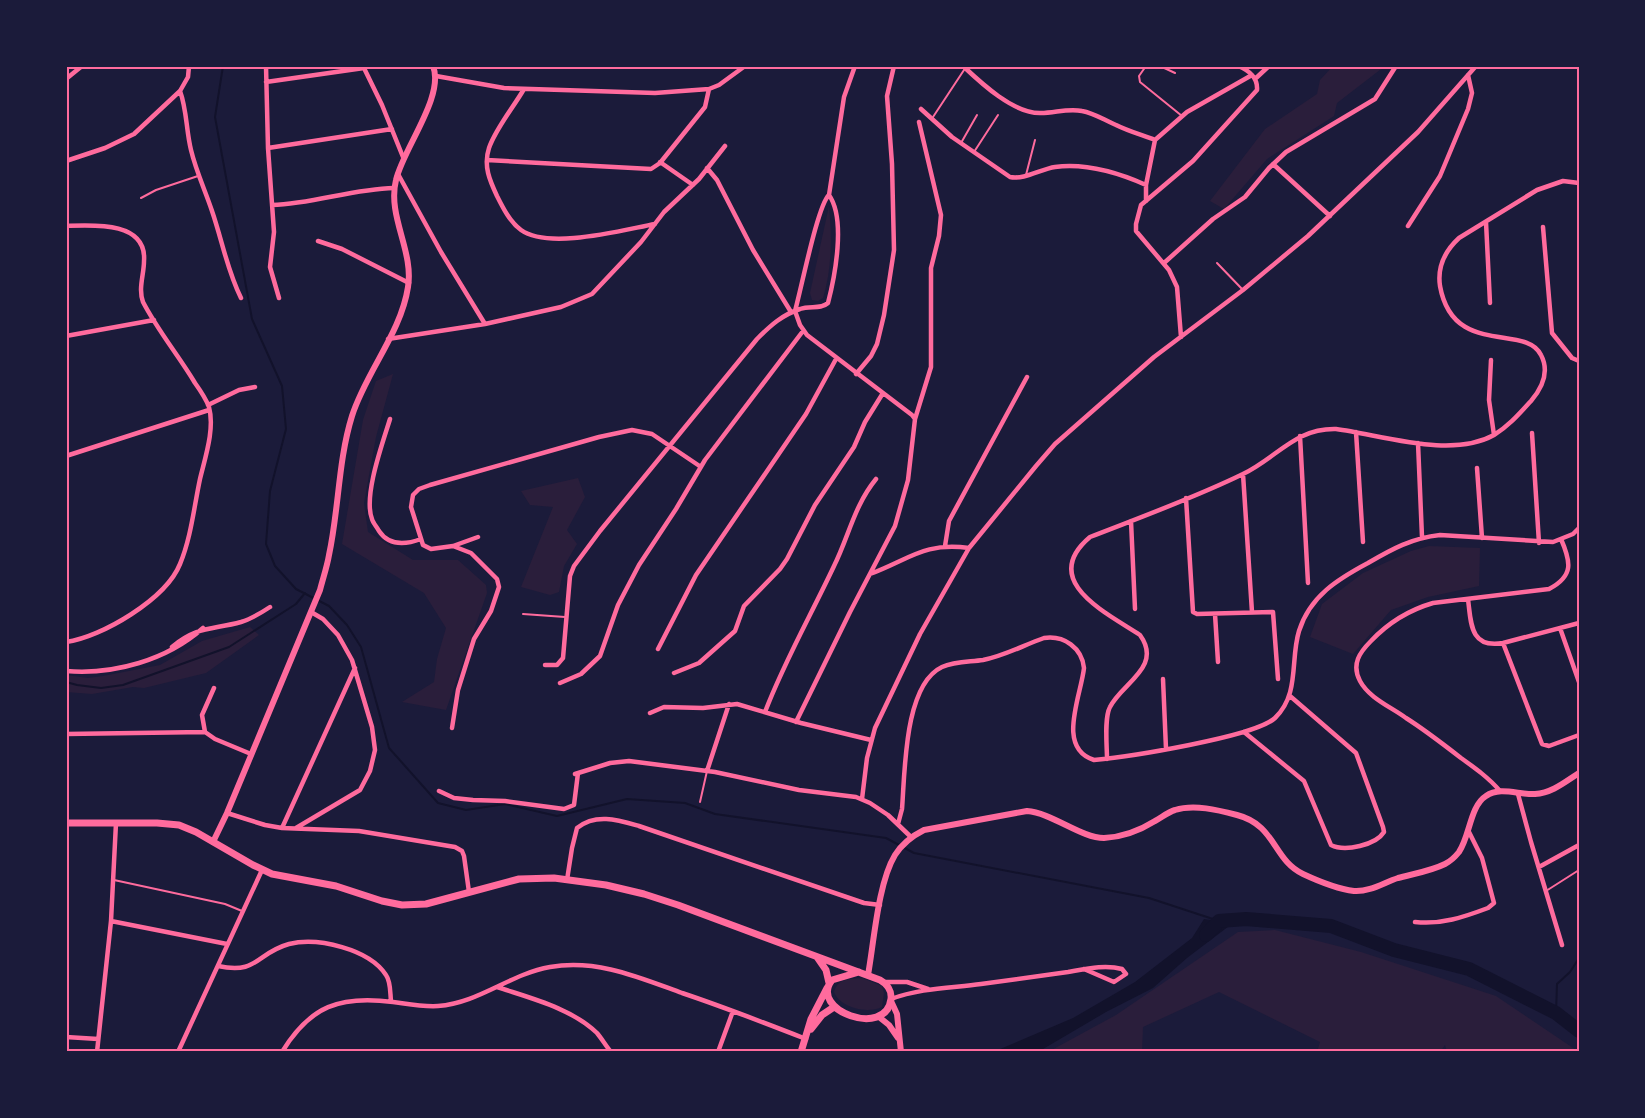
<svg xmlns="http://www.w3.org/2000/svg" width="1645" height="1118" font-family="'Exo 2',sans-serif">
	<rect width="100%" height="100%" fill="#1b1b3a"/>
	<!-- green -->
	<path fill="#2a1e3b" d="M1333,66H1385L1337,103L1334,116L1267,159L1224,209L1210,201L1265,129L1317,94L1320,80Z
		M829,206C832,237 832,269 823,298L818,301L812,300L810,293Z
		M393,374L376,437L364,503L368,532L413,560H458L486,585L487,593L446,710L402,702L434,682L437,659L446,628L424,593L342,544L363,420L376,381Z
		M578,478L585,497L567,530L577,544L564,566L559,592L550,595L521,587L553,507L530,505L521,491Z
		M1429,546L1480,548L1479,586L1428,597L1391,610L1353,654L1310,637L1322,604L1363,573L1411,551Z
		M250,627L259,635L206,673L144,688L133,687L92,694L66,692V675L88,678L103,676L160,665L202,641Z
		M1275,930L1361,952L1496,996L1579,1052H1447L1445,1045L1440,1052H1317L1320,1042L1219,992L1143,1027L1142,1052H1048L1116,1015L1238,932Z
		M862,978L882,986L884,993L882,1007C868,1014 840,1008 834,992C838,978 850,979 862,978Z"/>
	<!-- water -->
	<path fill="#12122b" d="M1204,919L1233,923L1187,958L1153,988L1106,1012L1038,1052H993L1073,1018L1135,982L1192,938Z"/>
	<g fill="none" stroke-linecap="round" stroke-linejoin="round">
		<!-- stream -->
		<path stroke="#12122b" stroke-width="2" d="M223,66L215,117L252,319L282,386L286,429L270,491L266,544L275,566L296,589L329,606L347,625L361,647L389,748L438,803L466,810L505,804L557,816L627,799L685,803L715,814L886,838L914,853L1149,898L1219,921
			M66,682L77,685L101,688L123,685L229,647L296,604L305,593
			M1556,1013L1557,984L1570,972L1579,958"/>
		<!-- river -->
		<path stroke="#12122b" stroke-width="14" d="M1206,935L1219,921L1246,919L1331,926L1394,950L1469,969L1556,1013L1579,1031"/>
		<!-- service -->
		<path stroke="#ff6b9d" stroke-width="2" d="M1146,66L1139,76L1140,82L1182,116
			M1160,66L1175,73
			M933,117L964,70
			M961,143L977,115
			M974,152L998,115
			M1026,175L1035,140
			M141,198L156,190L198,176
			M1217,263L1243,290
			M523,614L565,617
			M700,802L707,771
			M114,880L225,904L242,911
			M1546,891L1579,870"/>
		<!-- minor -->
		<path stroke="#ff6b9d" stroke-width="4.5" d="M266,66L268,148L274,232L270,267L279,298
			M363,66L382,105L403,157
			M963,66C981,83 1014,114 1041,113C1055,113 1068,108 1082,111C1094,113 1104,120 1116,125C1128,131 1142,135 1155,140L1146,185V201
			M436,76L504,88L655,93L709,89L719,85L745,66
			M66,79L82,66
			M1255,79L1269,66
			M266,82L364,68
			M524,89C513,108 496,128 489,148C483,166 490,181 497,196C503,208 510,222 521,230C549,250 622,230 655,224
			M180,91C187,110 186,130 191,150C196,171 205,190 212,211C222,240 227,270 241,298
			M921,109L952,137L1010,177C1024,180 1041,169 1055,167C1085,163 1119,173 1146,185
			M1155,140L1187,112L1252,75
			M268,148L392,129
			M487,160L651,169L660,163L705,107L709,89
			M66,161L105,148L134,134L180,91L188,77L189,66
			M660,162L693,185
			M1273,164L1330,216
			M707,168L717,180L753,250L791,312
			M398,174L441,252L485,324L561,307L592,294L641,242L664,212L699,179L725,146
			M272,205C314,204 351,189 394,188
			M1486,222L1490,303
			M66,226C93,225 147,221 144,261C144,275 138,288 143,302C158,331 179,356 195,383C200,390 206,399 209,407C215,429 205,458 200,479C194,507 191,538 180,564C166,599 102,637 66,642
			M1408,226L1440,176L1468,109L1472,93L1468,75
			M1543,227L1552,333L1572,358L1579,361
			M318,241L342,249L409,283
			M1164,263L1213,219L1245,197L1269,168L1286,152L1375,99L1396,66
			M66,336L154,320
			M1181,337L1177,287L1169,270L1136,231V224L1141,205L1193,161L1257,90C1258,77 1248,70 1238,66
			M388,339L485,324
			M1491,360L1489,400L1494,435
			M856,374L871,356L877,344L884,315L894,250L892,164L887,96L894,66
			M208,405L239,390L255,387
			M390,419C383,442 363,496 372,519C373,523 377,527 379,531C389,546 405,545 421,539
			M915,419L931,367V268L939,236L941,215L919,122
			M1356,432L1363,542
			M66,433V452
			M1532,433L1539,543
			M1300,436L1308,583
			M1418,443L1422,537
			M66,456L209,410
			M1477,468L1482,538
			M1243,474L1252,612
			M1186,498L1193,612L1197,614L1273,612L1278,679
			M1131,521L1135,609
			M453,546L478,537
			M945,546L949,521L1027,377
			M870,574C910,559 924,542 969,548
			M1468,599C1471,623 1470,649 1503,643L1579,623
			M1215,614L1218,662
			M1560,628L1579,682
			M1503,643L1542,744L1549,746L1579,735
			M172,647C197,626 212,630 241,622C251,619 261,613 270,607
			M658,649L696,575L806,414L836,359
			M545,665H557L563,658L570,576L574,566L600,531L757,339C771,325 782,315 800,309C810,305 820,310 828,303C835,276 846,219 829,195
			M66,671C114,675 167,660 203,628
			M674,673L699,663L735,631L744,606L780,569L787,559L815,505L854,447L865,422L883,393
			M1163,679L1166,749
			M560,683L581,674L600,656L618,605L639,565L676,509L705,460L803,331
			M214,688L202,715L205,732L215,739L251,754
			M765,712C784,662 811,615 834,566C849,536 854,506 876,479
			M650,713L664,707L703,708L737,704L801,723L871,740
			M796,722L850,612L895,526L908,480L915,419L912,415L807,335L800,325L795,311C801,290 818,204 829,195L844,97L855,66
			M452,728L458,690L474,639L491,611L499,587L497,579L471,553L453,546L431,549L423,545L411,507L413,495L419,489L430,485L599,437L632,430L652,434L701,467
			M1244,732L1304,781L1331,845C1345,852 1376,845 1384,832L1383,827L1356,753L1290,696
			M66,734L205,732
			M1107,759C1107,746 1104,718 1110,707C1122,683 1163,667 1140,635C1107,613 1038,581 1090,537C1141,517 1194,498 1243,474C1278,457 1295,428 1336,429C1382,435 1451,459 1494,435C1509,426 1520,413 1531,401C1542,388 1550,372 1541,355C1526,323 1453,358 1440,286C1437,266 1445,251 1459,238L1537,190L1563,181L1579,183
			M707,771L729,704
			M575,774L610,763L629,761L715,772L799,790L856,797L870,803L888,815L911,837
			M439,791L454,798L473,800L505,801L564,809L574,805L578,773
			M1500,791C1489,778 1475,768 1461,758C1443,744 1425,730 1406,718C1391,707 1369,698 1360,681C1351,664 1360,652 1371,641C1389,622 1409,610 1433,603L1549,589C1574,576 1571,562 1561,539
			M1518,794L1531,842L1562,945
			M862,799L867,758L875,728L920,634L969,548L1036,466L1055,444L1154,357L1243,290L1308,236L1418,132L1476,66
			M227,813L265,825L282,828L359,831L455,847L462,851L464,856L469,892
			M898,824L902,809C905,772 904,685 942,667C955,661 970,662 983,660C1004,656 1024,645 1044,638C1064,635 1082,648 1084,668C1081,696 1056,748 1094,760C1127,757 1255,737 1275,718C1300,694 1290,660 1299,631C1310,596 1338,579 1368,563C1392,549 1412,538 1440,535L1553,542L1573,534L1579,528
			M282,828L355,668
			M296,828L360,790L370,771L375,750L372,727L352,660L338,635L323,619L311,612
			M1539,867L1579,845
			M567,880L572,848L577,828C596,813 618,820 639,826L864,903L880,905
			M111,921L227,944
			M1415,922C1441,925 1464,917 1488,908L1494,903L1482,858L1469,832
			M218,966C258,975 256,953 289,944C318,937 369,949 386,975C391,982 390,993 391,1001
			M884,982H907L928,989
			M497,987C530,998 571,1008 597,1033C602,1039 606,1046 611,1052
			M891,999C920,988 951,988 981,984C1010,980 1039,976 1068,972C1085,969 1105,964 1122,969L1126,974L1114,982L1084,969
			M66,1037L98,1039
			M97,1052L111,921L116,823
			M178,1052L262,870
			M282,1052C310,1006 340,995 393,1002C408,1004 423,1007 438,1006C479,1003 510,974 550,967C597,959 638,977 682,993C724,1007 765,1023 806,1039
			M718,1052L733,1011"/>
		<!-- tertiary -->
		<path stroke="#ff6b9d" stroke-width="6" d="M213,842L227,813L320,590C323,578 327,567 329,555C339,509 338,461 352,416C366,372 401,333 408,287C414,251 387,216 396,180C403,149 445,96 433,66
			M868,975C874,942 878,883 895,855C902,844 912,836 924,830L1027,811C1052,813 1081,838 1104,838C1124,837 1139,831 1155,821C1161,818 1168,812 1175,810C1194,804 1218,810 1237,815C1276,825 1273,860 1303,874C1318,881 1338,889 1354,891C1370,892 1383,883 1398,878C1413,874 1431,871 1445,864C1451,861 1455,857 1459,852C1470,836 1470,806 1486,796C1500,786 1519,795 1535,794C1552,793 1565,782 1579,773
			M891,1001L897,1014L901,1052
			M879,1017L889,1025L898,1038"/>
		<!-- secondary -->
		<path stroke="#ff6b9d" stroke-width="7" d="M66,823H157L179,825L196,832L253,865L272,874L336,886L382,901L402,905L426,904L519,879L554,878L606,885L644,894L678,905L880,980C887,984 892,991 891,999C886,1039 808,1010 832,980L859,972
			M817,957L826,970L829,983
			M811,1029L822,1015L834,1007
			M801,1052L811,1019L827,988"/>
	</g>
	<!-- border -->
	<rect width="1645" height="1118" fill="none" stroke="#1b1b3a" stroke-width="135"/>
	<rect x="68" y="68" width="1510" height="982" fill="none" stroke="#ff6b9d" stroke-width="2"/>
</svg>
